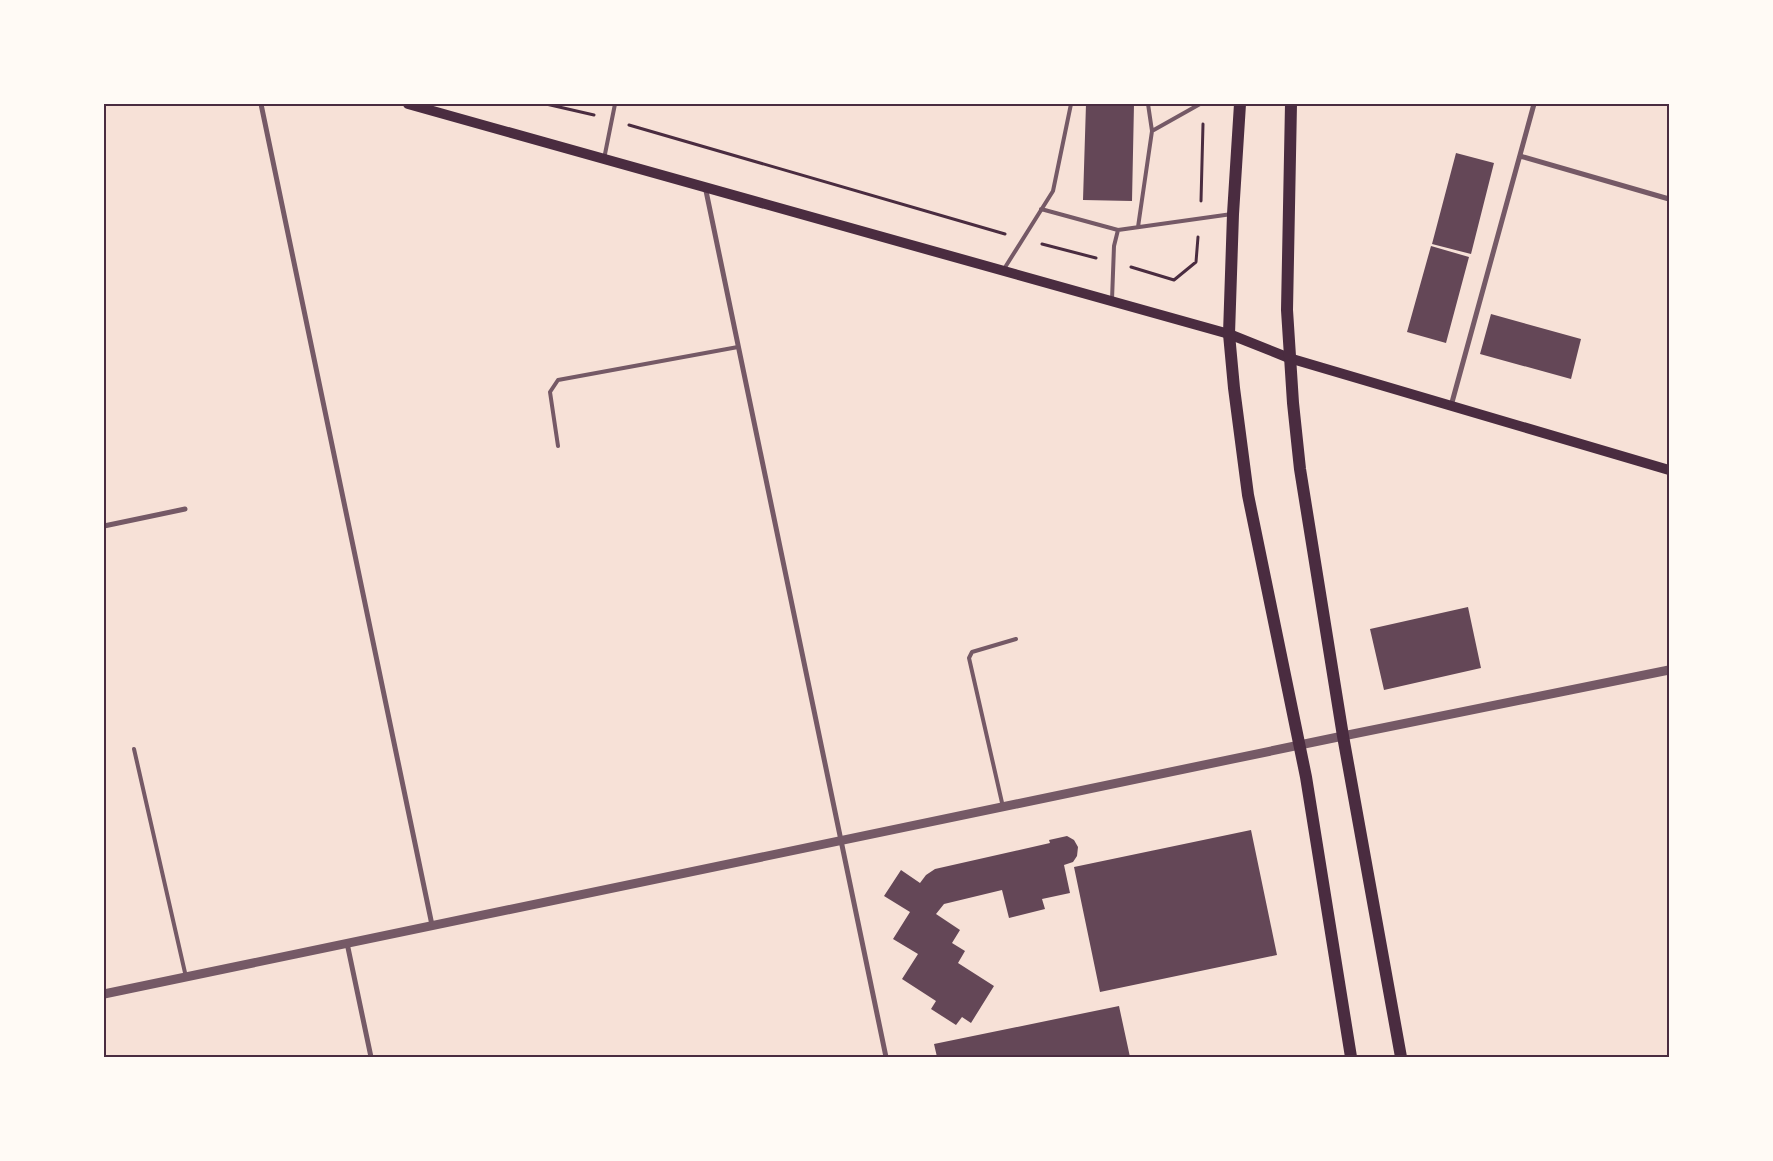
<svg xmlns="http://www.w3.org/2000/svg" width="1773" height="1161" font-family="'DM Sans',sans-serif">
	<rect width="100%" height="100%" fill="#f7e1d7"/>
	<!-- building -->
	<path fill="#644757" d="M1086,104H1134L1132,201L1083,200Z
		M1456,153L1494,163L1471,254L1432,244Z
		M1431,246L1469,257L1446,343L1407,332Z
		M1491,314L1581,339L1571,379L1480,354Z
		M1468,607L1481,668L1384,690L1370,629Z
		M1251,830L1277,955L1100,992L1074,867Z
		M1067,836L1074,840L1078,847L1077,856L1073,862L1064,865L1070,893L1042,899L1045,909L1009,918L1002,890L944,904L936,914L960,930L952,943L965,951L958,963L994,986L971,1023L962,1017L956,1025L931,1009L936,1001L902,979L918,954L893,939L910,912L884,896L901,870L920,883L926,875L935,869L1050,843L1049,840Z
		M1119,1006L1130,1057H937L934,1044Z"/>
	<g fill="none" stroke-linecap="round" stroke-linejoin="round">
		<!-- path -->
		<path stroke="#4a2c40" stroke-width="3" d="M546,104L594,115
			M629,125L1005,234
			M1201,201L1203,124
			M1042,244L1096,258
			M1131,267L1174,280L1196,262L1198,237"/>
		<!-- service -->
		<path stroke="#755966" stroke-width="4" d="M1148,104L1152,131L1200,104
			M604,159L615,104
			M1041,209L1118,230L1114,246L1112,300
			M1138,227L1152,131
			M1118,230L1232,214
			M1004,269L1053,191L1071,104
			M558,446L550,392L558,380L738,347
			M134,749L186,977
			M1003,807L969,658L972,652L1016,639"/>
		<!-- minor -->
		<path stroke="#755966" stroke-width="5" d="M261,104L432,925
			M1520,156L1669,199
			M705,186L886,1057
			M1451,406L1534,104
			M104,526L185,509
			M347,943L371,1057"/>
		<!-- tertiary -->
		<path stroke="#755966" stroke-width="9" d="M104,994L1343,736L1669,670"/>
		<!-- secondary -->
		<path stroke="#4a2c40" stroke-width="10" d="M408,104L1229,334L1289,358L1669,470"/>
		<!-- primary -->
		<path stroke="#4a2c40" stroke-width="12" d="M1240,104L1233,214L1229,334L1234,388L1248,495L1306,777L1351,1057
			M1291,104L1287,310L1293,403L1300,469L1343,736L1401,1057"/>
	</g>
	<!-- border -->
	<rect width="1773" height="1161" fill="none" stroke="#fffaf5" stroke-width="210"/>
	<rect x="105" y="105" width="1563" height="951" fill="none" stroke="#4a2c40" stroke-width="2"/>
</svg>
